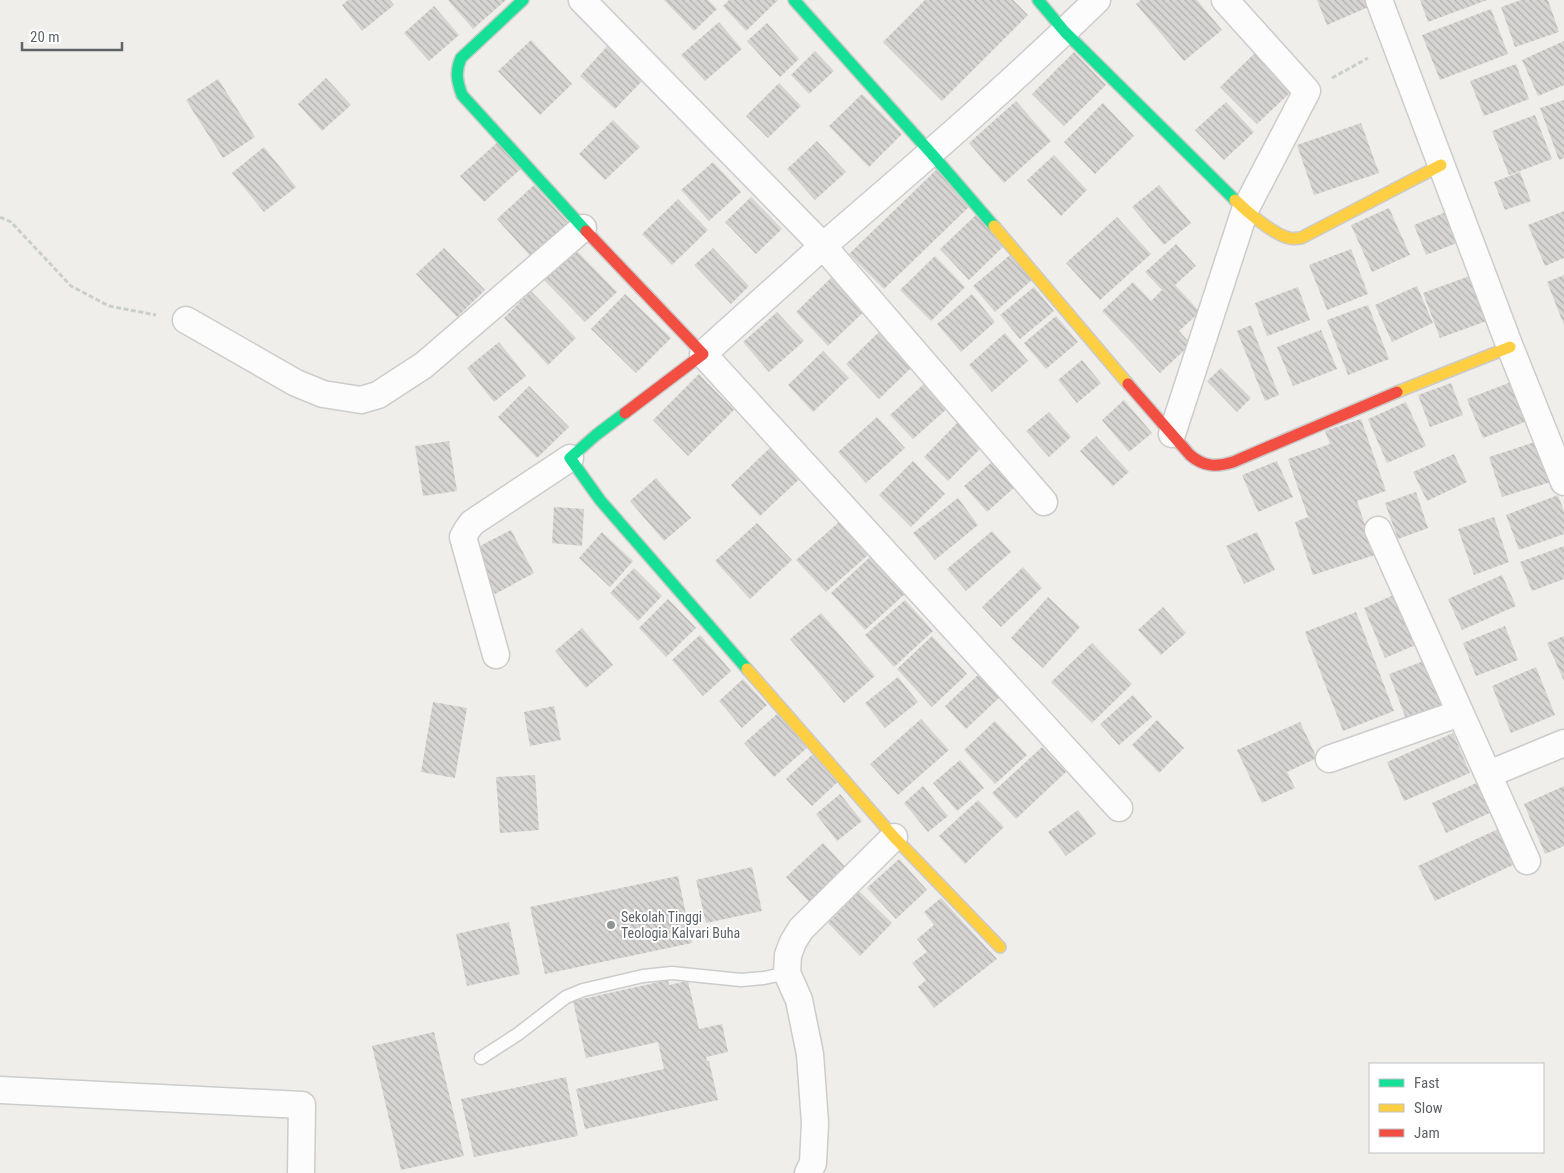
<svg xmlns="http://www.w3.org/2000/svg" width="1564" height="1173" font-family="'Roboto Condensed',sans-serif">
	<defs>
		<pattern id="building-back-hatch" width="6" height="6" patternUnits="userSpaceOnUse" patternTransform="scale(1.25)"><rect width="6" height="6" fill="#d6d5d3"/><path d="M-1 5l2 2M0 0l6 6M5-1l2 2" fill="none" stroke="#b1b0af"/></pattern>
	</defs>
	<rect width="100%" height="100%" fill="#efeeea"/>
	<!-- building -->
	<path fill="url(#building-back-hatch)" d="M348,0H390L394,5L362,31L342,5Z
		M448,0H506L473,29Z
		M664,0H708L717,9L694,31Z
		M729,0H778L746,31L723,6Z
		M925,0H1013L1028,15L942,101L883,42Z
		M1141,0H1197L1222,30L1184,61L1136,4Z
		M1317,0H1371L1373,5L1327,25Z
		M1420,0H1487L1428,22Z
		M1521,0H1548L1559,32L1515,47L1501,7Z
		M434,6L459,35L429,61L404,33Z
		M1491,9L1508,54L1440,80L1422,35Z
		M719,22L742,49L705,81L681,55Z
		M767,23L799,59L780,77L747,41Z
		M531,40L572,84L540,115L498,71Z
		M1564,41V85L1538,96L1522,60Z
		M611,42L647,76L615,109L580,76Z
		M815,51L834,71L809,94L791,75Z
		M1257,51L1294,89L1257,124L1220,87Z
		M1074,52L1106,85L1064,126L1032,94Z
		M1516,64L1529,99L1484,116L1470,81Z
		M326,78L351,105L322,131L298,104Z
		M218,79L255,137L223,158L186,100Z
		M779,83L801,106L768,138L746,116Z
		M862,94L902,134L869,167L829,126Z
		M1564,100V158L1559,160L1540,108Z
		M1016,101L1051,141L1004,183L969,143Z
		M1226,102L1254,132L1224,160L1195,130Z
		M1103,103L1134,136L1095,174L1064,142Z
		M1535,115L1552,159L1509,175L1492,131Z
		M613,120L640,147L605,180L579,154Z
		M1361,123L1379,173L1314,195L1297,145Z
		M500,140L524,166L484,202L460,176Z
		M817,141L846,172L815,200L787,169Z
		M264,147L296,187L264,212L232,173Z
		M1054,155L1087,190L1061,216L1027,180Z
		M713,162L741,192L709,221L681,190Z
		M936,170L970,206L884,289L849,254Z
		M1520,172L1531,201L1505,210L1494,182Z
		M534,185L571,226L533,259L497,219Z
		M1159,185L1191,223L1164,245L1132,207Z
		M751,197L782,229L756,254L725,222Z
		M678,199L708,230L672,265L642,234Z
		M1389,208L1410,255L1372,272L1351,225Z
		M1451,210L1462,241L1426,255L1414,225Z
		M1564,211V258L1545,266L1528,225Z
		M977,214L1006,244L969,280L940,249Z
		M1117,217L1151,254L1100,300L1066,263Z
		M1176,244L1196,266L1175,285L1200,312L1179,331L1191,344L1160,373L1102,311L1133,282L1151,301L1162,290L1145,272Z
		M444,248L485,290L457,317L416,274Z
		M713,248L749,286L731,304L694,265Z
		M1351,249L1368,294L1327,310L1309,265Z
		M576,250L617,292L585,322L544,280Z
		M1010,255L1032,280L995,312L973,286Z
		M935,256L965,287L931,321L900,290Z
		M838,271L870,306L828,346L796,312Z
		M1475,274L1492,319L1440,338L1423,293Z
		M1564,275V325L1547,282Z
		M1417,286L1433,323L1392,342L1375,305Z
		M1034,287L1054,311L1020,339L1000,315Z
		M1298,287L1310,320L1267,336L1255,303Z
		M531,291L576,338L548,365L504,318Z
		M625,294L671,338L636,373L591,329Z
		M972,294L995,322L961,352L937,324Z
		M1368,305L1389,359L1348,375L1327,320Z
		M777,312L804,341L769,372L743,342Z
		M1056,316L1078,342L1046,369L1024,343Z
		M1251,325L1279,395L1265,401L1237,331Z
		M1321,330L1337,369L1293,386L1277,347Z
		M880,331L913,366L879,399L846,364Z
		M1005,333L1028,361L992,392L969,365Z
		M499,342L526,376L494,402L467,368Z
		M823,351L849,378L813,412L788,385Z
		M1082,360L1101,383L1077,403L1058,380Z
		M1221,368L1251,398L1237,412L1207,381Z
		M699,374L734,410L688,456L653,420Z
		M1519,379L1535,418L1483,438L1467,399Z
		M926,382L949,407L913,439L890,415Z
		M1451,383L1463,415L1430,427L1418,395Z
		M529,386L569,427L537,458L498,417Z
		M1124,400L1152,433L1129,452L1102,420Z
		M1406,402L1426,446L1387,463L1368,419Z
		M1049,412L1071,437L1049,457L1026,431Z
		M877,417L905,448L866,483L838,452Z
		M962,418L987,442L948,481L924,457Z
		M1361,419L1386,491L1357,501L1375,555L1313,575L1295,522L1308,517L1288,459L1330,444L1325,431Z
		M1096,436L1129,472L1113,486L1080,451Z
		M1541,440L1554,481L1502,497L1489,457Z
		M449,441L457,491L423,496L415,446Z
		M776,442L806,473L760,516L731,485Z
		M1454,454L1467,482L1427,501L1413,472Z
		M994,460L1016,486L987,512L964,486Z
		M913,461L945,494L911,527L879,495Z
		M1277,461L1293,497L1258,512L1242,475Z
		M656,478L691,518L664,541L630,501Z
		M1416,492L1428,528L1398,539L1385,503Z
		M1558,495L1564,511V534L1519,550L1506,515Z
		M958,498L978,525L935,560L913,533Z
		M554,507L584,509L582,546L552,543Z
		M1494,517L1509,562L1474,575L1458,529Z
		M839,522L868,555L826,592L796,560Z
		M757,523L792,560L750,599L715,561Z
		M511,530L534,573L495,594L472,550Z
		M992,531L1011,552L966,591L947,569Z
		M602,532L633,561L610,587L579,558Z
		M1257,532L1275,570L1244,584L1226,546Z
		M1564,546V579L1532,591L1520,562Z
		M871,556L905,594L865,630L831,593Z
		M1023,567L1042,588L1001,627L982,607Z
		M634,568L662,596L638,621L610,593Z
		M1502,575L1516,606L1462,630L1448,599Z
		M1396,594L1418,644L1385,658L1364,608Z
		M1048,597L1080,627L1043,668L1011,638Z
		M668,599L696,628L666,657L639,628Z
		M905,600L933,631L894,667L865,635Z
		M1163,607L1186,633L1161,655L1138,630Z
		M1356,612L1394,711L1343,731L1305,632Z
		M821,613L875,676L844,703L790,639Z
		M1505,626L1518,660L1476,676L1463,643Z
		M582,628L613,665L586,688L555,651Z
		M700,635L731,671L703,696L672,660Z
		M932,636L967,674L932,707L897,669Z
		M1564,636V681L1547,643Z
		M1092,643L1132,684L1092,723L1051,682Z
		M1429,659L1445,705L1406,719L1389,674Z
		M1536,667L1555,715L1511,733L1492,686Z
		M978,675L1000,697L966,729L945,706Z
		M898,677L918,702L885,728L865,703Z
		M743,679L767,705L742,728L719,701Z
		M1133,695L1152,717L1119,745L1100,724Z
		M433,702L467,708L455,778L421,772Z
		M554,706L561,740L530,746L524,712Z
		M777,714L807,748L774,777L744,743Z
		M921,719L949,750L898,795L870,764Z
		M1157,720L1184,748L1159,773L1132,745Z
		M995,721L1027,755L995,784L964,750Z
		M1300,722L1317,758L1287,772L1295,788L1262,803L1237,750Z
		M1453,733L1470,773L1404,801L1387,762Z
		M1042,747L1066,772L1016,819L992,793Z
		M815,752L841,779L812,806L786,779Z
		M960,760L984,788L957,811L933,783Z
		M535,775L539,830L500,833L496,777Z
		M1481,781L1494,811L1446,833L1432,803Z
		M923,786L948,816L928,832L904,803Z
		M1564,786V846L1545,854L1524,804Z
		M840,794L862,821L837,841L816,814Z
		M978,800L1004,827L965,864L939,836Z
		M1078,810L1096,834L1066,856L1048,832Z
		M1498,829L1515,864L1435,901L1418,866Z
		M823,843L849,871L812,905L786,877Z
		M899,859L927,890L896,919L867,888Z
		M752,867L762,911L706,923L696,880Z
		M678,876L692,943L545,974L530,907Z
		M859,891L892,923L860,956L828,923Z
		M941,898L997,959L934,1008L918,987L926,980L912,963L927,952L917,939L934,925L924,912Z
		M509,922L520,974L467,986L456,934Z
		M668,980L669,985L688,981L699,1029L722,1024L728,1052L706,1057L707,1061H709L718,1100L585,1129L576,1089L664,1069L658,1042L586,1058L573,1001Z
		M434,1032L464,1156L401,1170L372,1046Z
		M566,1077L578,1136L474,1157L461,1099Z"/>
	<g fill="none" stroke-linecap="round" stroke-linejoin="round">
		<!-- lane casing -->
		<g stroke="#cbcccc" stroke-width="15">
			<path id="lane" d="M481,1058L518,1034L566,997L583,990L643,976L672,973L741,980L764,978L787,973"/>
		</g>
		<!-- street casing -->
		<g stroke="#cbcccc" stroke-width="29">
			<path id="street" d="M582,0L823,246L703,354L1119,808
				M1379,0L1510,347L1564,482
				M186,320L296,383L323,394L361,400L378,395L424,365L583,228
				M1172,434L1245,210L1307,91L1225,0
				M1044,502L823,246C916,166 1009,86 1097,0
				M1378,530L1527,861
				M496,655L463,537L467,530L472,523L570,458
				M1329,759L1460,713
				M1489,774L1564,743
				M0,1090L302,1105L301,1173
				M808,1173L813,1163L815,1123L810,1054L799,1000L787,973L788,955L793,942L801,929L894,837"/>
		</g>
		<!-- fast casing -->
		<g stroke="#cacacb" stroke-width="14">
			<path id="fast" d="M523,0L461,58C455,72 457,81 462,95L586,231
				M794,0L931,153L994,226
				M1038,0L1065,32L1235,200
				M625,413L596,435L570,458L600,500L747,669"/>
		</g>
		<!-- slow casing -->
		<g stroke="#cacacb" stroke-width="14">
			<path id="slow" d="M1235,200C1246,211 1274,235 1289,238C1293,239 1297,238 1301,238L1441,165
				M994,226L1128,384
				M1397,392L1510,347
				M747,669L894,837L1000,947"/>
		</g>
		<!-- jam casing -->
		<g stroke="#cacacb" stroke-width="14">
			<path id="jam" d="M586,231L703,354L625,413
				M1128,384L1190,455C1204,467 1216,467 1233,462L1397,392"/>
		</g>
		<!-- path -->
		<path stroke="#cacfcc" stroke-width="3" stroke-dasharray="5 2.5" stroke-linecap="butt" d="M1332,78L1368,58
			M0,217L11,222L71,286L109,306L156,315"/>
		<!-- lane -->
		<use href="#lane" stroke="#fdfcfc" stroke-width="12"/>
		<!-- street -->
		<use href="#street" stroke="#fdfcfc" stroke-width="26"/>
		<!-- fast -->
		<use href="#fast" stroke="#16e098" stroke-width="11"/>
		<!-- slow -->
		<use href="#slow" stroke="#ffcf43" stroke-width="11"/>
		<!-- jam -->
		<use href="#jam" stroke="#f24e42" stroke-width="11"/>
	</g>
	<!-- markers -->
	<circle fill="#919496" stroke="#fff" stroke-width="2" cx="611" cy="925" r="5"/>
	<g text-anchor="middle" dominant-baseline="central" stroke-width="4" stroke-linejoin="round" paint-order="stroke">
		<!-- poi labels -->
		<g font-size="14" fill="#5f6368" stroke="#fff" text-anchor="start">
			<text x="621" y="917">Sekolah Tinggi<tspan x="621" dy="16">Teologia Kalvari Buha</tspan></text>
		</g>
	</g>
	<!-- legend -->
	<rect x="1369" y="1063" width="175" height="90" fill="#ffffff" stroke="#bfc1c3"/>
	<rect x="1379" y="1079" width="25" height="8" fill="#16e098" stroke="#bfc1c3"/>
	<text x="1414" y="1088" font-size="15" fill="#5f6368">Fast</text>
	<rect x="1379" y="1104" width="25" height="8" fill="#ffcf43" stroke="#bfc1c3"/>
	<text x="1414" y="1113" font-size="15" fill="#5f6368">Slow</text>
	<rect x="1379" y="1129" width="25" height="8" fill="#f24e42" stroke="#bfc1c3"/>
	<text x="1414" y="1138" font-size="15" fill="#5f6368">Jam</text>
	<!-- scale -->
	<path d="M22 42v8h100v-8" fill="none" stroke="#5f6368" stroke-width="2.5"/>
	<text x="30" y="42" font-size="15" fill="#5f6368" stroke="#ffffff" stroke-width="4" paint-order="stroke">20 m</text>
</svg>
